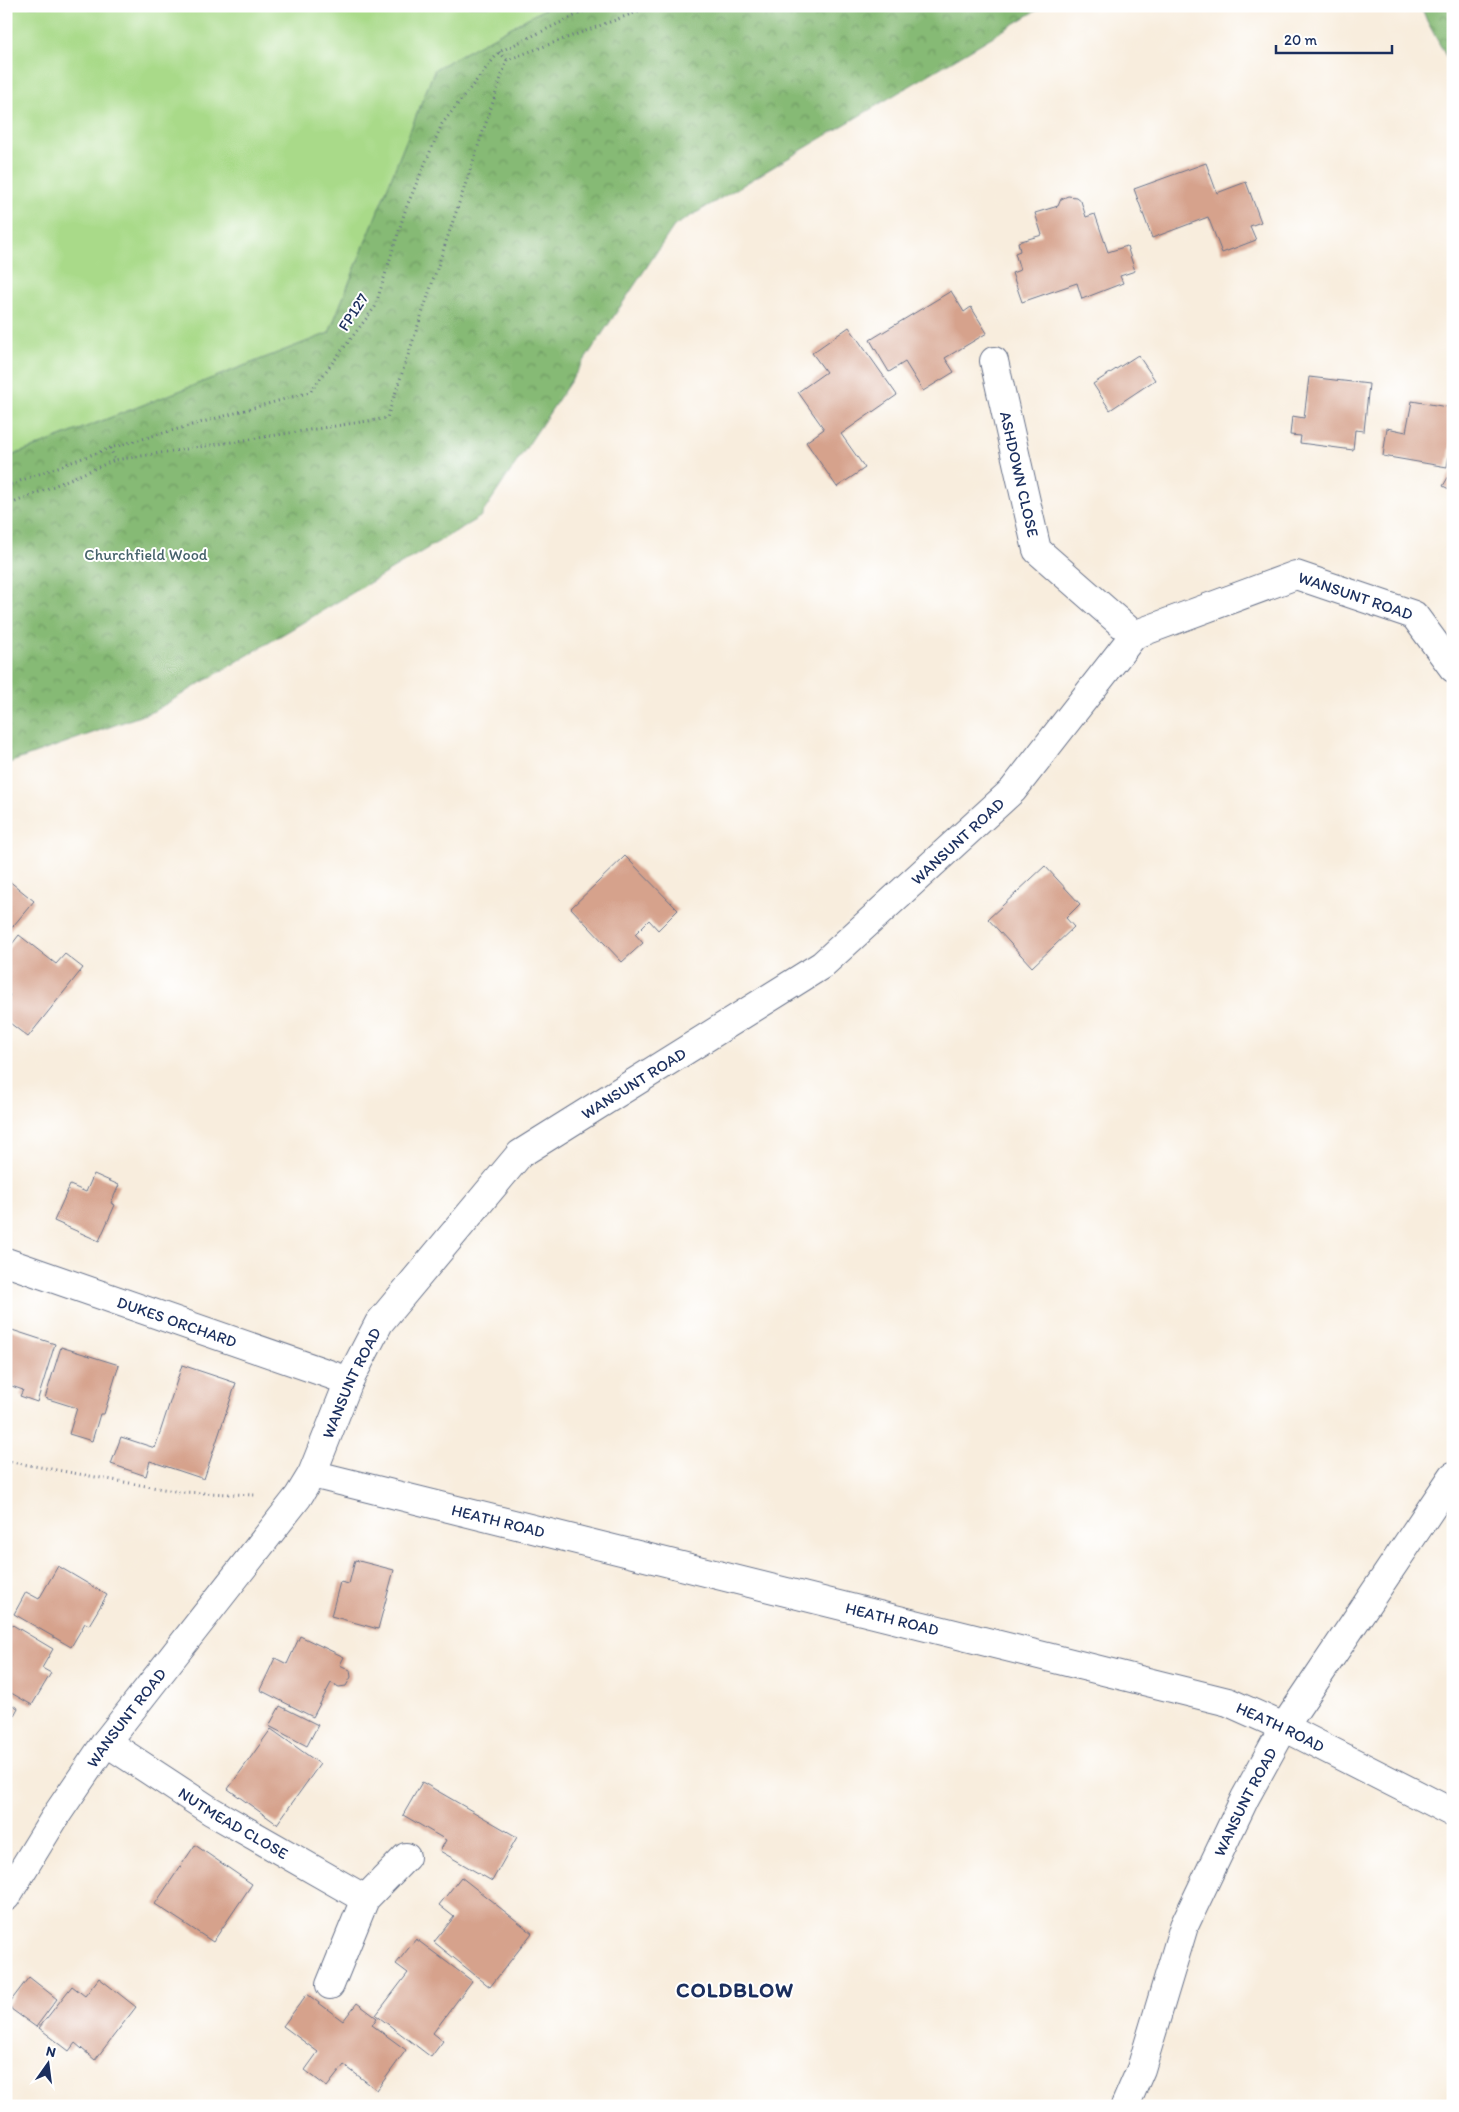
<svg xmlns="http://www.w3.org/2000/svg" width="1459" height="2112" font-family="Itim,sans-serif">
	<defs>
		<pattern id="forest-crowns" width="20" height="18" patternUnits="userSpaceOnUse" patternTransform="scale(1.25)"><rect width="20" height="18" fill="#86ba75"/><path d="M2 6a3 3 0 1 1 6 0M12 15a3 3 0 1 1 6 0" fill="none" stroke="#6d9863"/></pattern>
	</defs>
	<rect width="100%" height="100%" fill="#fff"/>
	<filter id="ink" filterUnits="userSpaceOnUse"><feTurbulence type="fractalNoise" baseFrequency=".02" numOctaves="2"/><feDisplacementMap in="SourceGraphic" scale="10" xChannelSelector="R" yChannelSelector="G"/><feConvolveMatrix kernelMatrix="1 2 1 2 8 2 1 2 1" color-interpolation-filters="sRGB"/></filter>
	<filter id="wash" filterUnits="userSpaceOnUse"><feTurbulence type="fractalNoise" baseFrequency=".0096" numOctaves="4" result="noise"/><feDisplacementMap in="SourceGraphic" scale="20" xChannelSelector="R" yChannelSelector="G"/><feGaussianBlur stdDeviation="1.12" result="paint"/><feColorMatrix in="noise" values="0 0 0 0 0 0 0 0 0 0 0 0 0 0 0 0 0 1.4 0 .05"/><feComposite in="paint" operator="in"/></filter>
	<g filter="url(#wash)">
		<rect width="100%" height="100%" fill="#f8eddd"/>
		<!-- green -->
		<path fill="#a9da89" stroke="#628474" d="M6,6H550L435,69L329,333L6,458Z"/>
		<!-- forest -->
		<path fill="url(#forest-crowns)" stroke="#50746a" d="M550,6H1044L674,226L480,517L154,711L6,764V458L329,333L435,69Z
			M1421,6H1453V69L1427,21Z"/>
		<g id="blocks">
			<!-- building -->
			<path fill="#d6a28c" d="M1206,163L1217,193L1246,182L1261,222L1250,226L1256,240L1222,253L1208,217L1152,238L1134,189Z
				M1068,196L1076,197L1081,201L1086,217L1095,214L1108,252L1127,246L1135,271L1120,276L1123,283L1082,299L1077,283L1022,302L1012,273L1020,270L1015,253L1020,251L1018,242L1042,235L1035,213L1058,206L1061,199Z
				M951,291L964,312L971,307L987,333L945,358L954,372L923,391L905,362L889,372L870,340Z
				M849,327L897,395L841,434L865,468L837,487L806,442L824,429L798,392L826,372L812,353Z
				M1138,355L1155,380L1110,410L1093,384Z
				M1309,377L1369,384L1364,431L1355,430L1353,450L1300,443L1301,436L1290,435L1292,416L1304,418Z
				M1412,401L1453,408V432L1447,467L1383,456L1387,428L1406,432Z
				M1453,469V491L1443,486Z
				M625,856L678,910L658,930L649,920L635,934L643,943L622,962L571,908Z
				M1045,866L1080,904L1066,918L1074,927L1032,967L988,919Z
				M8,880L34,901L9,931L6,929V882Z
				M19,935L56,964L65,954L83,968L28,1037L6,1020V1000L10,995L6,992V952Z
				M94,1174L119,1185L111,1203L115,1205L99,1241L54,1221L70,1185L86,1192Z
				M6,1328L55,1344L37,1402L20,1396L23,1390L6,1384Z
				M61,1347L119,1365L104,1414H100L92,1441L69,1434L77,1408L45,1398Z
				M182,1365L236,1383L204,1479L150,1461L146,1476L111,1464L121,1437L155,1448Z
				M355,1560L394,1570L378,1629L331,1616L340,1582L349,1584Z
				M58,1566L107,1595L89,1625L85,1623L71,1647L14,1614L26,1592L39,1599Z
				M6,1621L53,1649L42,1668L51,1673L32,1705L6,1690Z
				M300,1636L344,1657L340,1665L350,1670L351,1677L346,1686L339,1687L331,1683L313,1717L260,1690L275,1658L287,1664Z
				M6,1702L18,1708L6,1730Z
				M280,1706L318,1725L307,1746L269,1726Z
				M271,1729L320,1764L277,1824L228,1789Z
				M422,1782L517,1837L492,1881L440,1851L446,1840L403,1815Z
				M195,1845L252,1884L213,1942L155,1904Z
				M461,1877L532,1933L490,1987L434,1942L454,1917L439,1905Z
				M416,1939L472,1981L433,2033L443,2041L431,2057L376,2015L408,1973L396,1964Z
				M29,1977L57,1999L36,2027L7,2006Z
				M99,1978L136,2007L95,2060L75,2043L69,2051L39,2028L72,1986L85,1996Z
				M307,1994L343,2021L357,2003L377,2018L372,2025L406,2050L377,2090L344,2065L327,2087L305,2070L318,2052L283,2026Z"/>
		</g>
	</g>
	<g filter="url(#ink)">
		<use href="#blocks" fill-opacity="0" stroke="#68728a" stroke-width="1"/>
		<g fill="none" stroke-linecap="round" stroke-linejoin="round">
			<!-- minor casing -->
			<g stroke="#68728a" stroke-width="30">
				<g id="minor">
					<path id="s1" d="M994,361L1037,550L1134,635"/>
					<path id="s2" d="M6,1262L349,1381"/>
					<path id="s3" d="M312,1474L1228,1702L1284,1727L1453,1813"/>
					<path id="s4" d="M106,1742L211,1811L365,1899"/>
					<path id="s5" d="M6,1897L57,1814L106,1742L298,1497L312,1474L349,1381L379,1323L520,1154L822,965L1013,790L1134,635L1296,575L1414,615L1453,668"/>
					<path d="M330,1985L365,1899L406,1857"/>
					<path id="s6" d="M1125,2106L1141,2069L1184,1926L1245,1798L1284,1727L1453,1476"/>
				</g>
			</g>
			<!-- path -->
			<path stroke="#68728a" stroke-width="3" stroke-dasharray="1 4" stroke-linecap="butt" d="M499,52L507,60
				M110,448L115,460
				M6,486L110,448L310,392L375,307L406,208L442,124L499,52L595,6
				M6,506L115,460L387,418L507,60L653,6
				M6,1461L180,1492L255,1495"/>
			<!-- minor -->
			<use href="#minor" stroke="#fff" stroke-width="28"/>
		</g>
	</g>
	<g text-anchor="middle" dominant-baseline="central" stroke-width="4" stroke-linejoin="round" paint-order="stroke">
		<!-- street labels -->
		<g font-size="16" fill="#1b2f5e" stroke="#fff">
			<text transform="translate(353 312) rotate(-57)">FP127</text>
			<text stroke="none"><textPath href="#s1" startOffset="116">ASHDOWN CLOSE</textPath></text>
			<text stroke="none"><textPath href="#s5" startOffset="1956">WANSUNT ROAD</textPath></text>
			<text stroke="none"><textPath href="#s5" startOffset="1448">WANSUNT ROAD</textPath></text>
			<text stroke="none"><textPath href="#s5" startOffset="1042">WANSUNT ROAD</textPath></text>
			<text stroke="none"><textPath href="#s2" startOffset="181">DUKES ORCHARD</textPath></text>
			<text stroke="none"><textPath href="#s5" startOffset="622">WANSUNT ROAD</textPath></text>
			<text stroke="none"><textPath href="#s3" startOffset="192">HEATH ROAD</textPath></text>
			<text stroke="none"><textPath href="#s3" startOffset="598">HEATH ROAD</textPath></text>
			<text stroke="none"><textPath href="#s5" startOffset="216">WANSUNT ROAD</textPath></text>
			<text stroke="none"><textPath href="#s3" startOffset="1002">HEATH ROAD</textPath></text>
			<text stroke="none"><textPath href="#s6" startOffset="328">WANSUNT ROAD</textPath></text>
			<text stroke="none"><textPath href="#s4" startOffset="151">NUTMEAD CLOSE</textPath></text>
		</g>
		<!-- park labels -->
		<g font-size="16" fill="#46626b" stroke="#fff">
			<text x="146" y="554">Churchfield Wood</text>
		</g>
		<!-- district labels -->
		<g font-size="21" font-weight="bold" letter-spacing="1" fill="#1b2f5e" stroke="#fff">
			<text x="735" y="1989">COLDBLOW</text>
		</g>
	</g>
	<!-- margin -->
	<rect width="1459" height="2112" fill="none" stroke="#fff" stroke-width="25"/>
	<!-- north arrow -->
	<g transform="translate(48 2064) rotate(14)" stroke="#ffffff" stroke-width="4" paint-order="stroke">
	<path d="M0-4L9 19L0 12L-9 19Z" fill="#1b2f5e"/>
	<text y="-8" font-size="14" font-weight="bold" text-anchor="middle" fill="#1b2f5e">N</text>
	</g>
	<!-- scale -->
	<path d="M1276 45v8h116v-8" fill="none" stroke="#1b2f5e" stroke-width="2.5"/>
	<text x="1284" y="45" font-size="15" fill="#1b2f5e" stroke="#ffffff" stroke-width="4" paint-order="stroke">20 m</text>
</svg>
